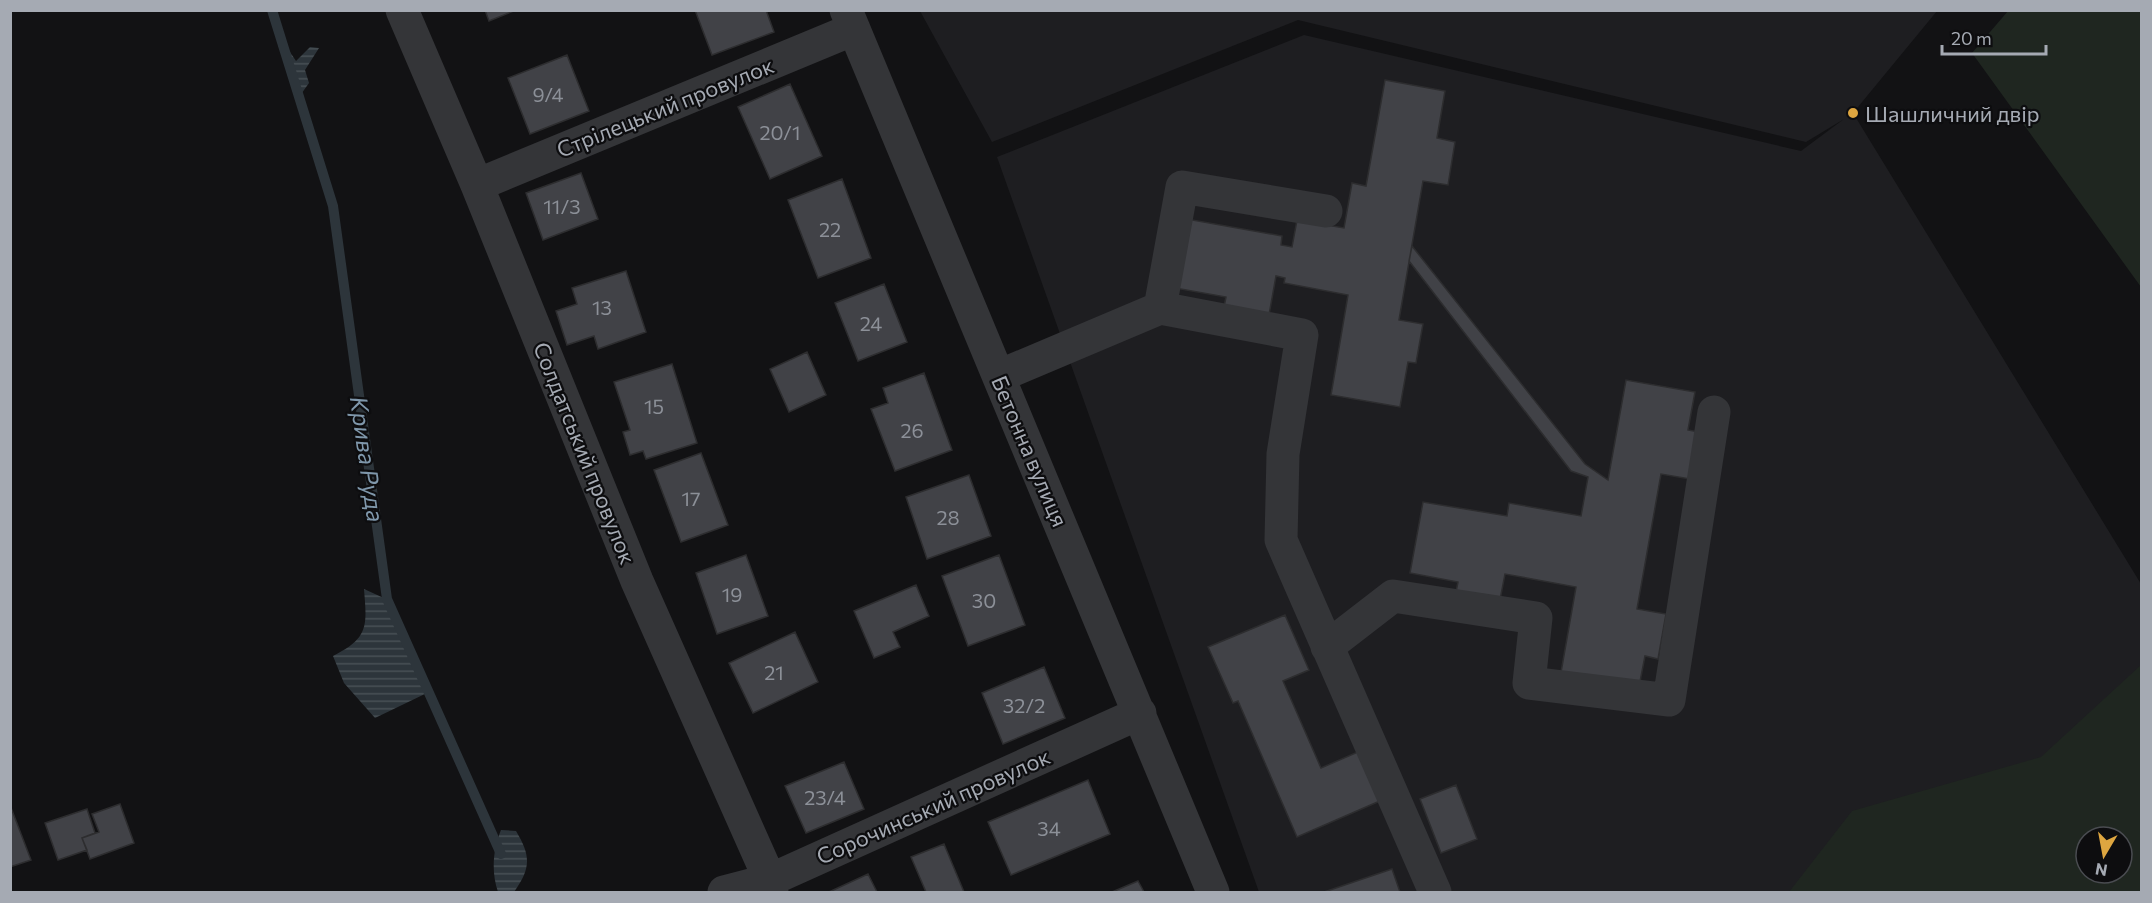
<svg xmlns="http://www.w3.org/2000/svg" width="2152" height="903" font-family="Commissioner,sans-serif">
	<defs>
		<pattern id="water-rules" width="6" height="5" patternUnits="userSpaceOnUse" patternTransform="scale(1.5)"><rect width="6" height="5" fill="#2d353b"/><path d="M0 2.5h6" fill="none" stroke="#485055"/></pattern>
	</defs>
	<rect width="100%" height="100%" fill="#121214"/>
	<!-- built -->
	<path fill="#1e1e21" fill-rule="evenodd" d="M920,11H1937L1853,113L2141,584V892H1259L997,157L1304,35L1801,151L1844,119L1806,142L1298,20L992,142ZM2086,837H2122V873H2086Z"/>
	<!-- green -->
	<path fill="#1f2620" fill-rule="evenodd" d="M2008,11H2141V287L1972,53Z
		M2141,665V892H1789L1852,811L2041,757ZM2086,837H2122V873H2086Z"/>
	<!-- water -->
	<path fill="url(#water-rules)" d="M278,45L290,52L296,61L310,47L319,48L305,70L309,83L299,97Z
		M364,589L386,599L429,692L375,718L344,683L333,656C369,638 367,626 364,589Z
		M501,830L516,831C531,856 531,868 514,892H498C491,872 493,849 501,830Z"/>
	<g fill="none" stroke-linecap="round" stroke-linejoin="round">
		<!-- stream -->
		<path stroke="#2d353b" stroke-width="10" d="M272,10L333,206L387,599L501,854"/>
	</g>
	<!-- building -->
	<path fill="#414247" stroke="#2d2d2f" stroke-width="1.5" d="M485,10H516L489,21Z
		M695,10H766L774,32L712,55Z
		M567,55L589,111L530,134L508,78Z
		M1385,80L1445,91L1437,138L1455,142L1448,185L1423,181L1399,320L1423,324L1416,363L1408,362L1400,407L1331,395L1348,295L1284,283L1285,278L1276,276L1269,315L1224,307L1226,297L1175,288L1187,219L1282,236L1281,245L1292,247L1297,220L1344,228L1352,183L1366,186Z
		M790,84L822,156L770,179L738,107Z
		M581,173L598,219L543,240L526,193Z
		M842,179L871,258L818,278L788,200Z
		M1412,246L1585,464L1608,480L1626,380L1695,392L1688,430L1699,432L1690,479L1661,474L1637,609L1666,614L1658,659L1645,656L1638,692L1560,678L1576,587L1505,574L1500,600L1456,592L1458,582L1410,573L1423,502L1507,516L1509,503L1581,516L1588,477L1571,471L1409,261Z
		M626,271L646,332L598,349L594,336L567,345L556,311L577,304L572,288Z
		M884,284L907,342L858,361L835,303Z
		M807,352L826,395L789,412L770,369Z
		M672,364L697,443L646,459L643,451L630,455L623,432L630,430L614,382Z
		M924,373L952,450L895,471L871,409L888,403L883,388Z
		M701,453L728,525L681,542L654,470Z
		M969,475L991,536L927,559L906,497Z
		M746,555L768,616L717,634L696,573Z
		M999,555L1025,625L968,646L942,576Z
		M916,585L929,616L893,632L900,647L874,658L854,611Z
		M1285,615L1309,670L1283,681L1321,768L1367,748L1389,797L1297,837L1238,701L1233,703L1208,647Z
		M795,632L818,682L753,713L729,663Z
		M1044,667L1065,718L1003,744L982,693Z
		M844,762L864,809L806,833L785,786Z
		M1088,780L1110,834L1011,875L988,822Z
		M1456,785L1477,839L1441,853L1420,799Z
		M120,804L134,843L90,859L82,838L99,832L92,814Z
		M10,805L31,860L10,867Z
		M87,809L95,833L82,838L87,850L58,860L45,823Z
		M944,844L964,892H926L911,857Z
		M1392,869L1400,892H1324Z
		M868,874L877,892H829Z
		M1138,881L1144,892H1112Z"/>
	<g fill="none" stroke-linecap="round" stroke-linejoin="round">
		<!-- minor -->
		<path stroke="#343538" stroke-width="33" d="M402,10L477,185L637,581L770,880L772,892
			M846,10L1213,892
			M477,185L854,29
			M1160,308L1182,187L1326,211
			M999,376L1160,308L1302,335L1283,454L1281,540L1435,892
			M1327,647L1393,596L1536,618L1529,683L1669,700L1714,412
			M724,892L770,880L1140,713"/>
	</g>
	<!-- markers -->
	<circle fill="#dea640" stroke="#0d0d0f" stroke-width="2" cx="1853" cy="113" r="6"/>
	<g text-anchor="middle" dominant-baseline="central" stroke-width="4.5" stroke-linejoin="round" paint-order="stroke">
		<!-- number labels -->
		<g font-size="20" fill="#8c9098">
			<text x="548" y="94">9/4</text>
			<text x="780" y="132">20/1</text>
			<text x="562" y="206">11/3</text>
			<text x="830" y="229">22</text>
			<text x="602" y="307">13</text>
			<text x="871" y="323">24</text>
			<text x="654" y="406">15</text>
			<text x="912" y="430">26</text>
			<text x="691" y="498">17</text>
			<text x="948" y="517">28</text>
			<text x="732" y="594">19</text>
			<text x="984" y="600">30</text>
			<text x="774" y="672">21</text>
			<text x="1024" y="705">32/2</text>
			<text x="825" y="797">23/4</text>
			<text x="1049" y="828">34</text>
		</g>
		<!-- street labels -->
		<g font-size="22" fill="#a5aab3" stroke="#0d0d0f">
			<text transform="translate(665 107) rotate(-22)">Стрілецький провулок</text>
			<text transform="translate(1030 451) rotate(67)">Бетонна вулиця</text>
			<text transform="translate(585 453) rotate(68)">Солдатський провулок</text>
			<text transform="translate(933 806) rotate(-24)">Сорочинський провулок</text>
		</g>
		<!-- poi labels -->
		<g font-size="22" fill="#a5aab3" stroke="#0d0d0f" text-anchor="start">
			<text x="1865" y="113">Шашличний двір</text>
		</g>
		<!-- water labels -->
		<g font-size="24" font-style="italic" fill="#7f97ab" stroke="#0d0d0f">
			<text transform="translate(368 459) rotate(82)">Крива Руда</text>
		</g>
	</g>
	<!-- border -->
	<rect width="2152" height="903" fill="none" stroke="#a5aab3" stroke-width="24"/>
	<!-- north arrow -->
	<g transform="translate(2104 855) rotate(190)"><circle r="28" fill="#0d0d0f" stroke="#4a4c51" stroke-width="1.5"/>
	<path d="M0-4.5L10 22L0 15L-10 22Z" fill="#dea640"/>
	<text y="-9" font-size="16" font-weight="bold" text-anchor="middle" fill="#a5aab3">N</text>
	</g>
	<!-- scale -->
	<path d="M1942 45v9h104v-9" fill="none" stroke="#a5aab3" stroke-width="3"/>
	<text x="1951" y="45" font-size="18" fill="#a5aab3" stroke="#0d0d0f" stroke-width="4.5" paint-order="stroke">20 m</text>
</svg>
